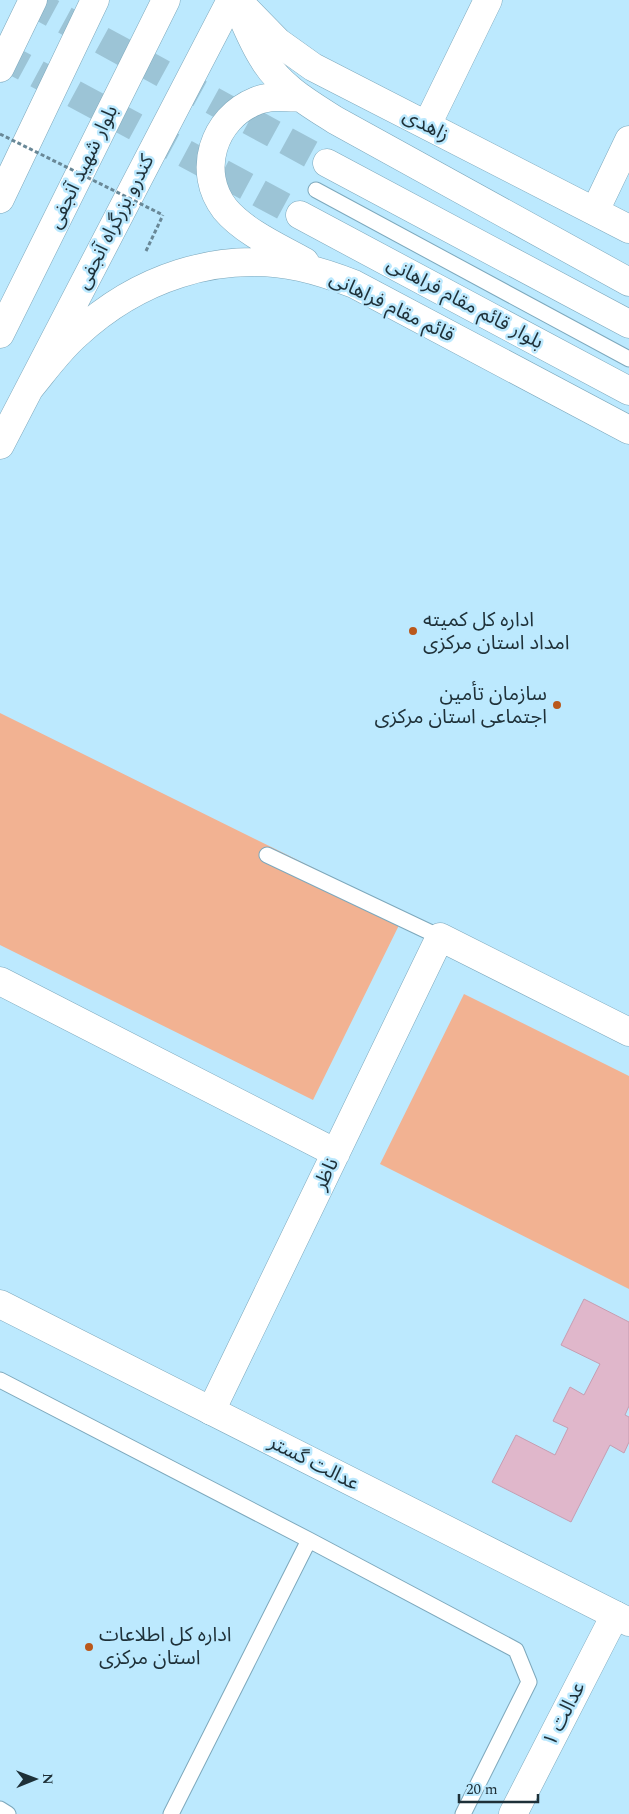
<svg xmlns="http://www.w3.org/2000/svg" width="629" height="1814" font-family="Spectral,'Noto Sans Arabic',serif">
	<rect width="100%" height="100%" fill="#bce9fe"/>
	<!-- green -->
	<path fill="#f2b292" d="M0,713L405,913L313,1100L0,945Z
		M464,994L629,1076V1289L380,1164Z"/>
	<!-- building -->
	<path fill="#e0b7cb" stroke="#c69db1" d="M584,1299L629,1322V1406L625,1415L629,1417V1442L624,1453L610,1445L571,1522L492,1482L516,1435L555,1455L568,1428L553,1421L570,1387L584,1395L600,1364L561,1345Z"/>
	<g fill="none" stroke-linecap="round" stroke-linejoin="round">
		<!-- secondary-tunnel -->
		<path stroke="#9cc4d6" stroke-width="28" stroke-dasharray="28 14" stroke-linecap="butt" d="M28,0L327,163
			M0,54L300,215"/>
		<!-- lane casing -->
		<g stroke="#7da8bc" stroke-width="17">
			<path id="lane" d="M316,190L629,359
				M267,855L440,937
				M0,1380L309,1540L516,1650L529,1682L463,1814
				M0,1809L8,1814
				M171,1814L309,1540"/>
		</g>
		<!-- street casing -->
		<g stroke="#7da8bc" stroke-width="29">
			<path id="street" d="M237,0L278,42L313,67L629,229
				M427,125L488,0
				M595,211L629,140
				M0,981L336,1153
				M211,1411L440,937L629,1032
				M513,1814L615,1615"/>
		</g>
		<!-- secondary casing -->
		<g stroke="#7da8bc" stroke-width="29">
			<path id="secondary" d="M235,0C244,20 252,42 264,60C280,87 310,104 335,120L629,282
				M0,68L33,0
				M301,98C286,97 270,95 256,101C213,118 196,172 225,209C244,232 280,248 305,262
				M327,163L629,324
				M300,215L629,391
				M29,389C44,371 58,351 76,335C136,279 217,250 300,267C318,271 336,277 354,284L629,430
				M0,445L231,0
				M0,1304L629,1622"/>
		</g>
		<!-- primary casing -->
		<g stroke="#7da8bc" stroke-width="29">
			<path id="primary" d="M0,199L95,0
				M0,334L166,0"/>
		</g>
		<!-- path -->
		<path stroke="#698897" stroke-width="3" stroke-dasharray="4 2.5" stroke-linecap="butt" d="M146,251L163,215"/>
		<!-- lane -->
		<use href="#lane" stroke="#fff" stroke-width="15"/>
		<!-- street -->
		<use href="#street" stroke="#fff" stroke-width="28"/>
		<!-- secondary -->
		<use href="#secondary" stroke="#fff" stroke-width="28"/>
		<!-- primary -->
		<use href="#primary" stroke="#fff" stroke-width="28"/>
		<!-- path-bridge -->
		<path stroke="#698897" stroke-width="3" stroke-dasharray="4 2.5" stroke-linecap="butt" d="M0,134L163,215"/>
	</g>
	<!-- markers -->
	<g fill="#ba581b" stroke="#bce9fe" stroke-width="2">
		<circle cx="413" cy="631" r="5"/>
		<circle cx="557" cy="705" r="5"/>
		<circle cx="89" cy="1647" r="5"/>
	</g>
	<g text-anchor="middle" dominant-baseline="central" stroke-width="5" stroke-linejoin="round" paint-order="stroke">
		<!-- street labels -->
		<g font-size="20" fill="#1e3038" stroke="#bce9fe">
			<text transform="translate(426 125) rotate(27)">زاهدی</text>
			<text transform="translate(83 167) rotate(-64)">بلوار شهید آنجفی</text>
			<text transform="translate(115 222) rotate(-63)">کندرو بزرگراه آنجفی</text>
			<text transform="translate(465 303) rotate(28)">بلوار قائم مقام فراهانی</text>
			<text transform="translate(392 307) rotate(26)">قائم مقام فراهانی</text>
			<text transform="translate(326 1174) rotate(-64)">ناظر</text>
			<text transform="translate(314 1463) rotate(27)">عدالت گستر</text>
			<text transform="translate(564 1714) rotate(-63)">عدالت ۱</text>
		</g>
		<!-- poi labels -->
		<g font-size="20" fill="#1e3038" stroke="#bce9fe" text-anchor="start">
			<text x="423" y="620">اداره کل کمیته<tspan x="423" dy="23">امداد استان مرکزی</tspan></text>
			<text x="547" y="694" text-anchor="end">سازمان تأمین<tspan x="547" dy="23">اجتماعی استان مرکزی</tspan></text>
			<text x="99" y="1635">اداره کل اطلاعات<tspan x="99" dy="23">استان مرکزی</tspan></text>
		</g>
	</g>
	<!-- north arrow -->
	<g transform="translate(35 1779) rotate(89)" stroke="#bce9fe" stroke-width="4" paint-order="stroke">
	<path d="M0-4L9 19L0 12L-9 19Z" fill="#1e3038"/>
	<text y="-8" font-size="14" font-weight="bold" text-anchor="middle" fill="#1e3038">N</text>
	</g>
	<!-- scale -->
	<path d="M459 1794v8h79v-8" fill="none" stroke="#1e3038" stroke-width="2.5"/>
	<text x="466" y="1794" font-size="15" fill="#1e3038" stroke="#bce9fe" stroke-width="4" paint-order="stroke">20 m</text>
</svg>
